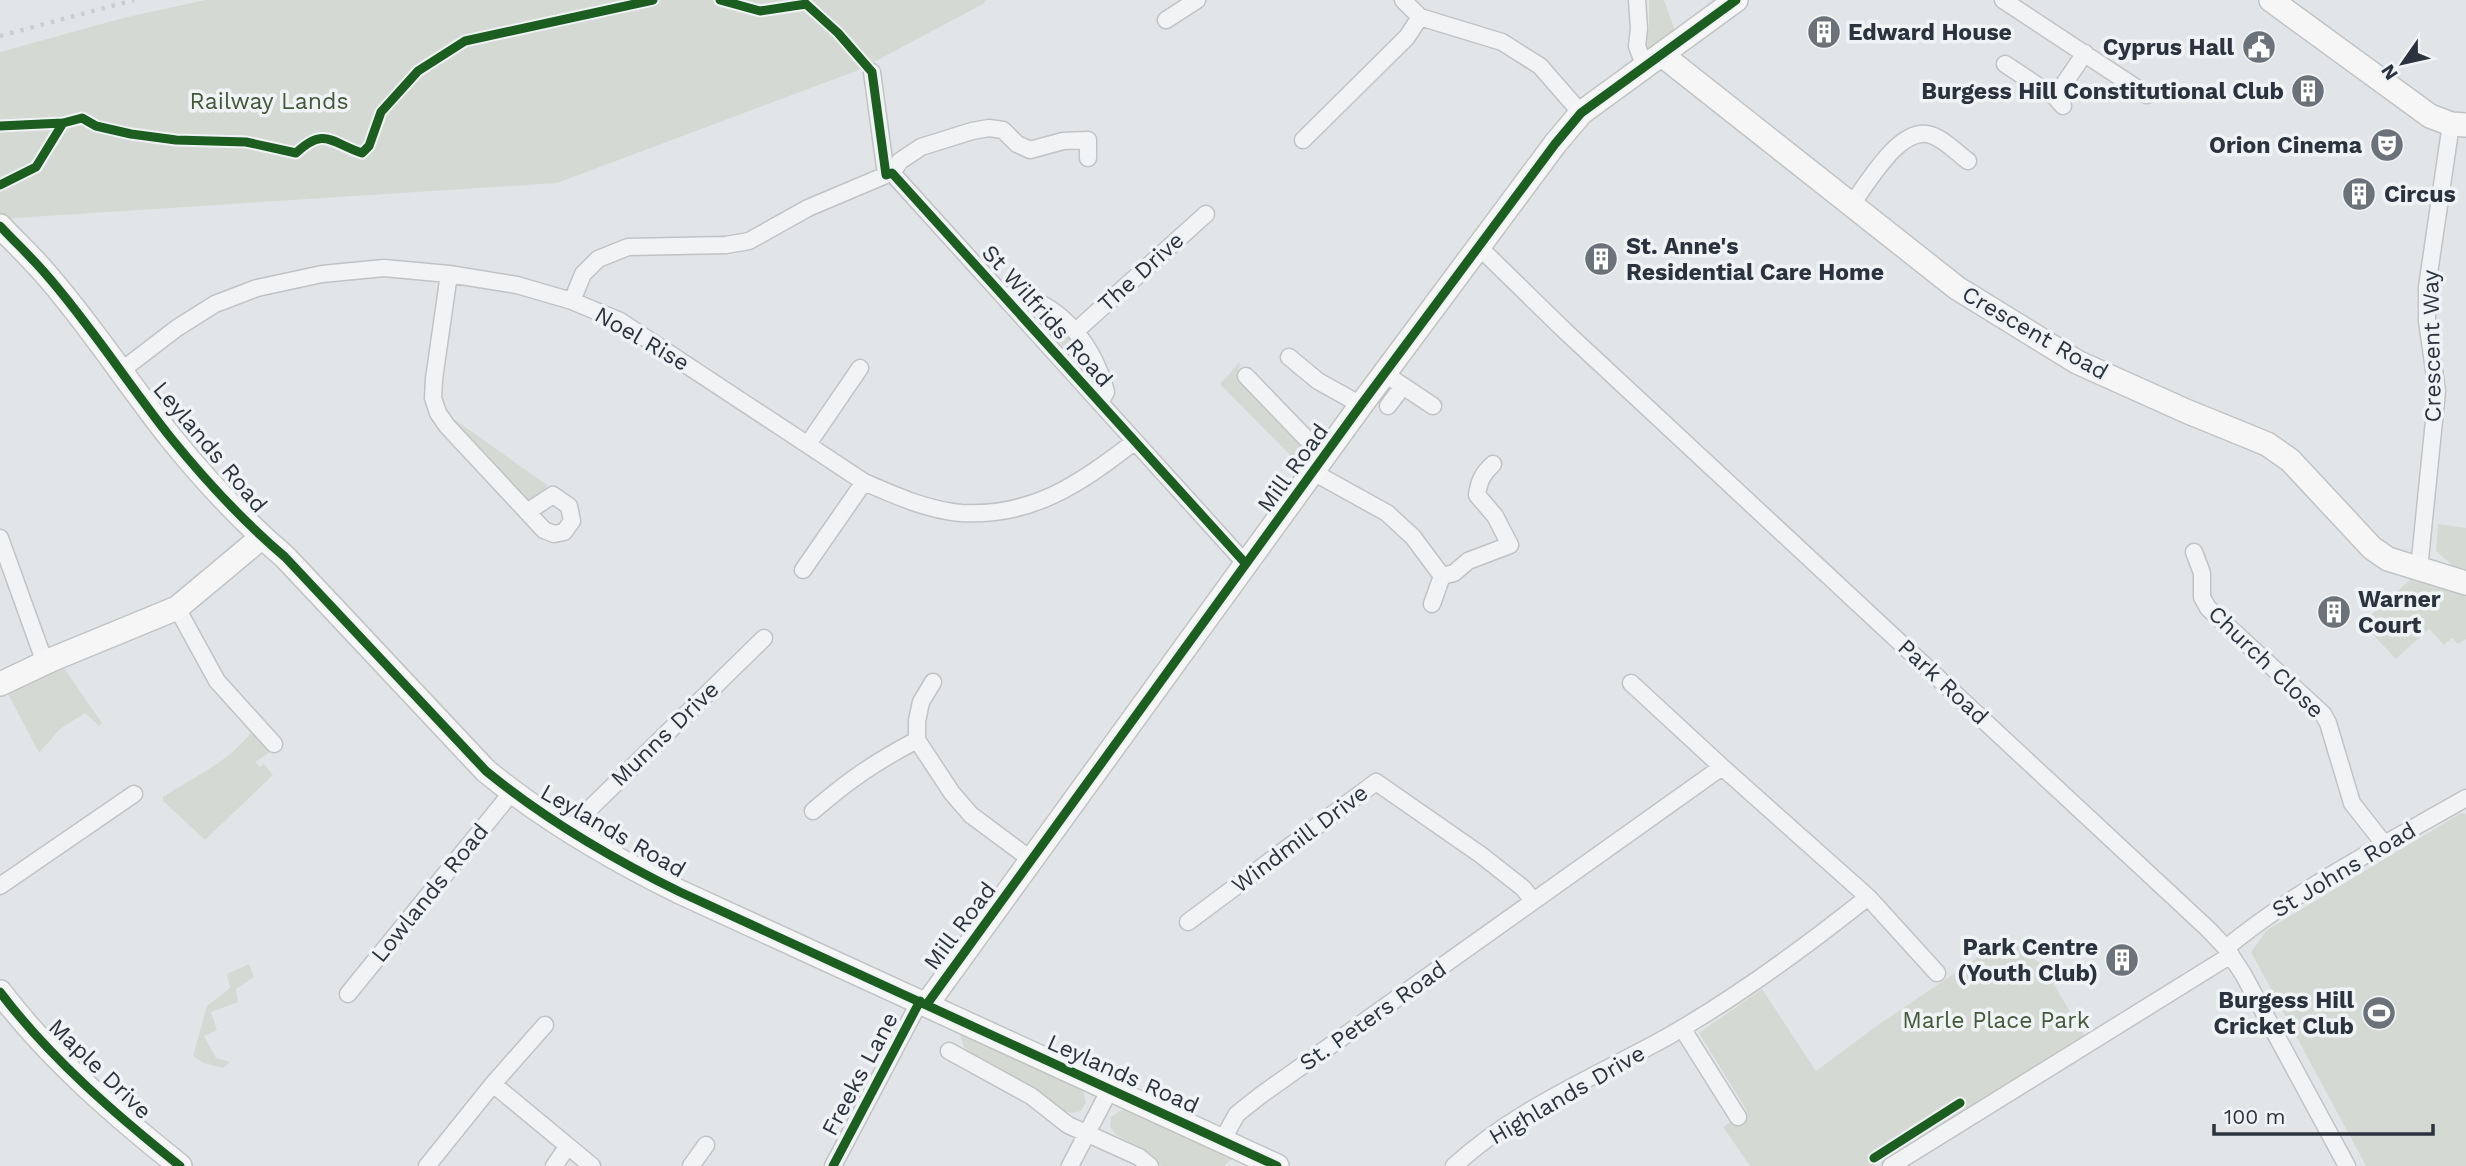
<svg xmlns="http://www.w3.org/2000/svg" width="2466" height="1166" font-family="'Work Sans',sans-serif">
	<rect width="100%" height="100%" fill="#e2e5e7"/>
	<!-- green -->
	<path fill="#d4dad3" d="M205,0H986L983,4L859,70L557,183L0,219V52L123,18Z
		M1649,0H1664L1676,33L1646,51L1643,47L1649,28Z
		M1024,303C1065,318 1080,347 1098,384Z
		M1240,362L1237,379L1313,455L1300,471L1289,462L1290,455L1220,384Z
		M451,417L547,485L537,500L528,501Z
		M2438,524L2466,528V570L2453,566L2436,551Z
		M2412,578L2466,593V639L2458,644L2452,638L2444,645L2429,629L2396,659L2362,623Z
		M64,668L102,723L99,726L85,713L60,729L39,753L7,692Z
		M253,730L272,751L255,762L260,767L264,764L273,775L205,840L163,801V797C197,775 229,762 253,730Z
		M2461,813L2466,814V1166H2366L2251,952L2267,930Z
		M2008,937L2043,966L2085,1037L1873,1166H1750L1723,1127L1747,1111L1699,1033L1762,989L1816,1071L1878,1025Z
		M249,964L254,977L236,989L238,1002L211,1012L217,1030L204,1036L216,1058L230,1062L223,1068L203,1063L193,1056L207,1006L230,988L227,974Z
		M962,1032L1071,1082L1083,1090L1086,1102L1081,1111L1071,1113L1061,1110L971,1054L964,1047L960,1035Z
		M1121,1110H1128L1234,1157L1224,1166H1161L1143,1149L1116,1135L1110,1127L1111,1117Z"/>
	<g fill="none" stroke-linecap="round" stroke-linejoin="round">
		<!-- street casing -->
		<g stroke="#c1c3c5" stroke-width="19">
			<path id="street" d="M1403,0L1420,17L1502,42L1540,66L1581,113
				M1637,0L1639,28L1637,46L1645,68
				M2003,0L2147,95
				M1166,20L1197,0
				M2005,64L2055,97L2063,106
				M872,72L886,175
				M2055,97L2085,53
				M1303,140L1407,37L1420,17
				M892,173L900,161L921,147L972,131L989,128L1003,130L1017,144L1030,150L1063,141L1088,140V158
				M886,175L892,173L1246,564
				M1852,204C1868,183 1900,125 1931,135C1944,139 1957,153 1968,161
				M1478,246L1565,331L2208,929L2226,948L2243,974L2347,1166
				M449,274L434,379L433,398L438,413L447,426L544,530L554,534L564,532L572,521L569,506L553,495L527,512
				M1003,295C1056,294 1094,345 1106,392L1100,403
				M572,301L583,274L598,259L628,247L726,245L749,241L808,208L886,175
				M1077,330L1206,214
				M1289,357L1318,381L1361,405
				M122,370L177,328L215,304L257,288L322,274L384,268L449,274L517,285L572,301L620,321L864,482C894,495 927,510 961,513C1032,517 1080,484 1134,442
				M1385,374L1403,386L1388,406
				M1246,376L1324,457
				M1403,386L1433,406
				M808,444L860,368
				M1313,472L1387,513L1413,537L1442,576L1454,573L1468,561L1510,545L1495,516L1477,495C1479,481 1483,473 1493,464
				M0,538L45,663
				M2194,552L2202,573V597L2208,608L2323,714L2328,723L2352,803L2385,845
				M2419,569L2437,391L2427,321V287L2451,124
				M803,570L864,482
				M1432,604L1442,576
				M177,608L217,681L274,744
				M933,682L921,702L917,721V740L952,793L971,815L1033,861
				M1722,767L1868,897L1937,973
				M813,811C849,780 875,762 917,740
				M567,831L764,638
				M0,886L134,794
				M1188,922L1376,782L1481,855L1523,888L1533,901
				M2226,948C2299,888 2384,845 2466,798
				M348,994L512,792
				M1682,1028L1738,1117
				M949,1051L1031,1096L1068,1125L1139,1157L1150,1166
				M493,1084L545,1025
				M1223,1139L1237,1114L1261,1095L1722,767L1631,683
				M427,1166L493,1084L592,1166
				M554,1166L568,1146
				M691,1166L706,1145
				M833,1166L920,1001
				M1070,1166L1109,1091
				M1454,1166C1516,1109 1595,1077 1667,1037C1739,996 1804,948 1868,897
				M1891,1166L2231,955"/>
		</g>
		<!-- secondary casing -->
		<g stroke="#c1c3c5" stroke-width="26">
			<path id="secondary" d="M2271,0L2430,116L2451,124L2466,125
				M1662,55L1957,288L2077,362L2186,411L2267,444L2290,460L2372,548L2388,559L2466,583
				M0,226C15,242 30,256 44,272C90,324 128,384 171,438C205,480 244,522 285,557L486,771C546,820 611,858 680,892L1277,1166
				M0,684L53,659L177,608L262,537
				M0,992C50,1058 115,1114 180,1166
				M927,1004L1361,405L1555,144L1581,113L1736,0"/>
		</g>
		<!-- street -->
		<use href="#street" stroke="#f1f3f4" stroke-width="16"/>
		<!-- secondary -->
		<use href="#secondary" stroke="#f6f6f6" stroke-width="23"/>
		<!-- rail -->
		<path stroke="#cbcdce" stroke-width="4.5" stroke-dasharray="3.5 7" stroke-linecap="butt" d="M0,36L134,0"/>
		<!-- cycleway casing -->
		<g stroke="#f0f3f6" stroke-width="13">
			<path id="cycleway" d="M720,0L760,11L806,4L838,33L872,72L886,175L892,173L1246,564
				M0,126L63,123L82,118L96,126L131,134L176,140L246,142L296,153C325,126 331,143 362,153L369,146L381,112L418,71L465,41L653,0
				M0,185L36,167L63,123
				M0,226C15,242 30,256 44,272C90,324 128,384 171,438C205,480 244,522 285,557L486,771C546,820 611,858 680,892L1277,1166
				M0,992C50,1058 115,1114 180,1166
				M927,1004L1361,405L1555,144L1581,113L1736,0
				M1874,1158L1960,1103
				M833,1166L920,1001"/>
		</g>
		<!-- cycleway -->
		<use href="#cycleway" stroke="#1b5e20" stroke-width="9"/>
	</g>
	<!-- icons -->
	<defs>
		<g id="building-disc" transform="scale(1.75)"><circle r="9.5" fill="#6b7279" stroke="#f0f3f6"/><path d="M-4-6H4V6H1V3H-1V6H-4ZM-2.5-4.3h1.7v1.8h-1.7ZM.8-4.3h1.7v1.8H.8ZM-2.5-1h1.7V.8h-1.7ZM.8-1h1.7V.8H.8Z" fill="#fff"/></g>
		<g id="civic-disc" transform="scale(1.75)"><circle r="9.5" fill="#6b7279" stroke="#f0f3f6"/><path d="M-.6-6.5H3V-4.5H.6V-3L4-1V1h2V6H-6V1h2V-1L-.6-3ZM-1.2 2.5V6h2.4V2.5Z" fill="#fff"/></g>
		<g id="theatre-disc" transform="scale(1.75)"><circle r="9.5" fill="#6b7279" stroke="#f0f3f6"/><path d="M-5-5.5Q0-4 5-5.5V0Q5 5 0 6Q-5 5-5 0ZM-3.3-2.5H-1v1.5H-3.3ZM1-2.5H3.3v1.5H1ZM-2.8 1Q0 5.5 2.8 1Z" fill="#fff"/></g>
		<g id="stadium-disc" transform="scale(1.75)"><circle r="9.5" fill="#6b7279" stroke="#f0f3f6"/><path d="M0-5a6.5 5 0 1 0 0 10a6.5 5 0 1 0 0-10ZM-3.5-1.8h7v3.6h-7Z" fill="#fff"/></g>
	</defs>
	<g fill-rule="evenodd">
		<use href="#building-disc" x="1824" y="32"/>
		<use href="#civic-disc" x="2259" y="47"/>
		<use href="#building-disc" x="2308" y="91"/>
		<use href="#theatre-disc" x="2387" y="145"/>
		<use href="#building-disc" x="2359" y="194"/>
		<use href="#building-disc" x="1601" y="259"/>
		<use href="#building-disc" x="2334" y="612"/>
		<use href="#building-disc" x="2122" y="960"/>
		<use href="#stadium-disc" x="2379" y="1013"/>
	</g>
	<g text-anchor="middle" dominant-baseline="central" stroke-width="7" stroke-linejoin="round" paint-order="stroke">
		<!-- poi labels -->
		<g font-size="23" font-weight="bold" fill="#2b343e" stroke="#f0f3f6" text-anchor="end">
			<text x="1848" y="32" text-anchor="start">Edward House</text>
			<text x="2234" y="47">Cyprus Hall</text>
			<text x="2284" y="91">Burgess Hill Constitutional Club</text>
			<text x="2362" y="145">Orion Cinema</text>
			<text x="2384" y="194" text-anchor="start">Circus</text>
			<text x="1626" y="246" text-anchor="start">St. Anne's<tspan x="1626" dy="26">Residential Care Home</tspan></text>
			<text x="2358" y="599" text-anchor="start">Warner<tspan x="2358" dy="26">Court</tspan></text>
			<text x="2098" y="947">Park Centre<tspan x="2098" dy="26">(Youth Club)</tspan></text>
			<text x="2354" y="1000">Burgess Hill<tspan x="2354" dy="26">Cricket Club</tspan></text>
		</g>
		<!-- park labels -->
		<g font-size="23" fill="#43593a" stroke="#f0f3f6">
			<text x="269" y="101">Railway Lands</text>
			<text x="1996" y="1020">Marle Place Park</text>
		</g>
		<!-- street labels -->
		<g font-size="23" fill="#2b343e" stroke="#f0f3f6">
			<text transform="translate(1141 272) rotate(-42)">The Drive</text>
			<text transform="translate(1047 316) rotate(48)">St Wilfrids Road</text>
			<text transform="translate(2035 333) rotate(30)">Crescent Road</text>
			<text transform="translate(642 339) rotate(30)">Noel Rise</text>
			<text transform="translate(2432 346) rotate(-91)">Crescent Way</text>
			<text transform="translate(210 447) rotate(50)">Leylands Road</text>
			<text transform="translate(1293 468) rotate(-54)">Mill Road</text>
			<text transform="translate(2266 662) rotate(44)">Church Close</text>
			<text transform="translate(1943 682) rotate(43)">Park Road</text>
			<text transform="translate(665 734) rotate(-44)">Munns Drive</text>
			<text transform="translate(613 831) rotate(30)">Leylands Road</text>
			<text transform="translate(1300 839) rotate(-37)">Windmill Drive</text>
			<text transform="translate(2344 870) rotate(-31)">St Johns Road</text>
			<text transform="translate(430 893) rotate(-51)">Lowlands Road</text>
			<text transform="translate(960 926) rotate(-53)">Mill Road</text>
			<text transform="translate(1373 1016) rotate(-35)">St. Peters Road</text>
			<text transform="translate(100 1069) rotate(44)">Maple Drive</text>
			<text transform="translate(860 1074) rotate(-62)">Freeks Lane</text>
			<text transform="translate(1123 1074) rotate(24)">Leylands Road</text>
			<text transform="translate(1567 1095) rotate(-30)">Highlands Drive</text>
		</g>
	</g>
	<!-- north arrow -->
	<g transform="translate(2403 63) rotate(236)" stroke="#f0f3f6" stroke-width="5" paint-order="stroke">
	<path d="M0-5L12 26L0 18L-12 26Z" fill="#2b343e"/>
	<text y="-10" font-size="19" font-weight="bold" text-anchor="middle" fill="#2b343e">N</text>
	</g>
	<!-- scale -->
	<path d="M2214 1124v10h219v-10" fill="none" stroke="#2b343e" stroke-width="3.5"/>
	<text x="2224" y="1124" font-size="21" fill="#2b343e" stroke="#f0f3f6" stroke-width="5" paint-order="stroke">100 m</text>
</svg>
